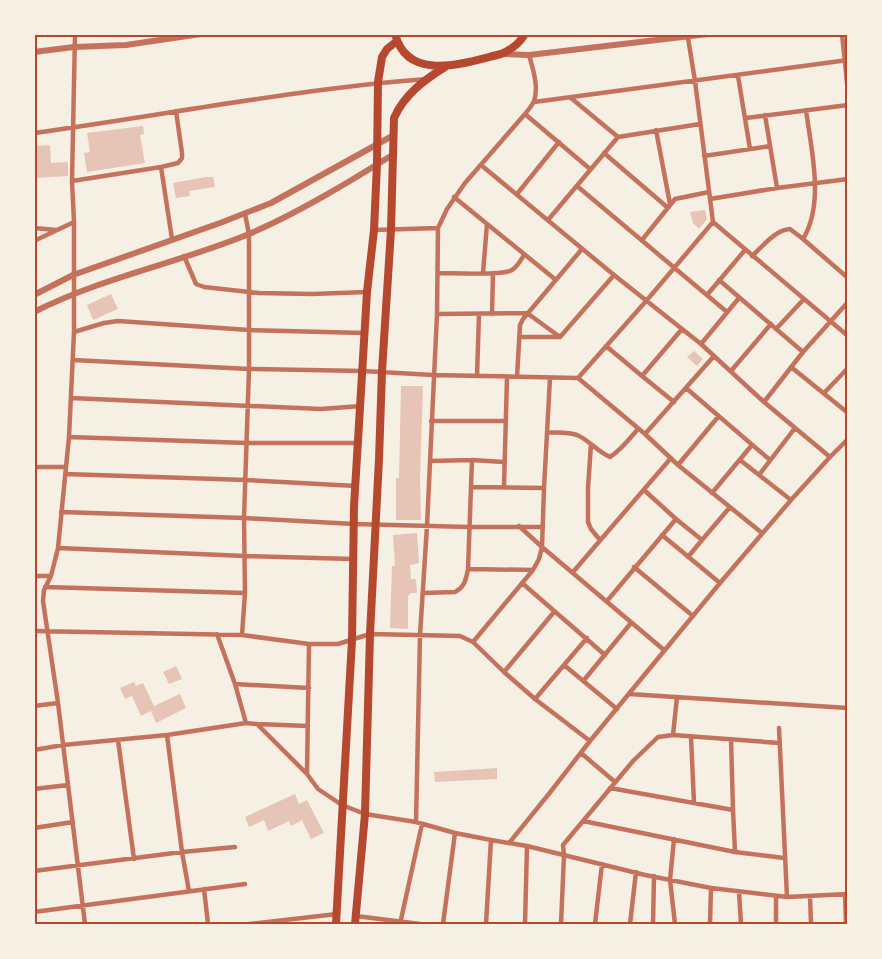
<svg xmlns="http://www.w3.org/2000/svg" width="882" height="959" font-family="'Golos Text',sans-serif">
	<rect width="100%" height="100%" fill="#f6efe4"/>
	<!-- building -->
	<path fill="#e6c5b7" d="M143,126L144,134L140,135L145,163L87,172L84,153L90,152L87,133Z
		M50,145L51,163L68,162V176L34,178V146Z
		M206,177H213L215,187L189,191L190,196L176,198L173,183Z
		M705,210L707,219L699,229L693,223L690,212Z
		M111,294L118,309L93,320L87,305Z
		M694,351L703,359L697,366L687,357Z
		M401,386H423L420,478L421,520H396V478H399Z
		M417,533L419,563L410,565L411,579H416L417,593H410V595H408V629L390,628L392,566H395L393,535Z
		M176,666L182,679L169,684L163,672Z
		M134,682L136,686L143,683L154,706L180,694L186,708L156,723L151,711L141,716L132,696L125,699L120,688Z
		M497,768V779L435,782L434,772Z
		M295,794L299,804L307,800L324,833L311,839L302,820L291,826L289,821L268,831L264,820L249,827L245,817Z"/>
	<g fill="none" stroke-linecap="round" stroke-linejoin="round">
		<!-- minor -->
		<path stroke="#c5725c" stroke-width="4.5" d="M75,34L72,181L74,222V332L69,437L58,548L51,576L44,590L43,601L58,703L85,924
			M842,34L848,92
			M688,38L695,81L713,222L848,336
			M738,76L750,149
			M571,98L618,137
			M534,102L848,60
			M525,114L590,169
			M765,115L777,188
			M746,118L848,105
			M656,130L670,204
			M34,133C165,115 295,89 427,79
			M604,153L667,207
			M704,156L770,146
			M481,165L614,275L701,344L764,402L830,457
			M161,167L172,239
			M72,181L161,167L178,163L182,158V153L176,111
			M577,186L727,312
			M517,194L559,142
			M454,197L556,280
			M710,199L777,188L848,179
			M548,220L618,137L700,124
			M34,228L56,230
			M374,230L438,228
			M803,239C825,203 811,149 806,110
			M642,240L675,199L709,192
			M34,241L74,222
			M184,256L196,284L204,287L259,293L312,294L367,292
			M752,256C763,246 775,230 790,229L803,239L848,278
			M438,273C452,273 502,276 512,270C517,267 521,260 524,255
			M483,273L487,224
			M719,280L803,352
			M707,295L745,250
			M437,314L527,313L560,337
			M492,314L493,273
			M776,329L804,299
			M74,332L104,323L118,321L249,330L365,333
			M519,337H560L614,275
			M701,344L739,298
			M606,346L642,376L682,329
			M73,360L249,369L363,371L433,375L578,378L645,434L678,465L762,533
			M791,367L848,413
			M731,371L771,324
			M477,376L479,314
			M642,376L674,402
			M517,377L520,325L523,319L582,249
			M550,378L544,488L542,547L664,650
			M578,378L647,300L713,222
			M686,388L770,460
			M824,393L848,368
			M71,398L321,409L361,406
			M764,402L803,352L848,302
			M431,421H506
			M547,432C556,433 568,432 577,435C589,440 598,452 610,457C621,450 630,438 638,429
			M645,434L714,356
			M69,437L247,443H358
			M591,444L588,488V522L591,529L600,540
			M740,460L791,500
			M430,461L472,460L504,462
			M678,465L718,417
			M34,467H65
			M65,474L246,480L356,486
			M759,475L795,428
			M471,487L544,488
			M504,487L507,377
			M644,490L676,519
			M712,493L752,445
			M61,512L244,518L354,524L469,527H543
			M662,535L720,583
			M58,548L245,556L352,559
			M688,557L702,540
			M634,567L693,616
			M468,569L533,570
			M573,572L671,458
			M34,576H51
			M522,583L605,655
			M45,587L245,593
			M423,593L455,592C465,587 466,579 468,569L472,460
			M607,601L676,519L702,540L730,507
			M34,631L242,635L309,644H338L370,634L460,636L473,642L504,672L535,699L590,741
			M217,634L235,684L246,723
			M242,635L245,593L244,518L249,369V234L245,214
			M473,642L533,570L539,559L542,547L519,526
			M564,665L617,709
			M504,672L554,612
			M584,680L631,623
			M235,684L309,688
			M629,694L848,708
			M535,699L587,638
			M34,706L58,703
			M257,724L308,726
			M779,728L787,897
			M167,735L182,852L189,891
			M673,735L677,697
			M691,737L694,803
			M731,739L733,810L735,852
			M118,740L134,859
			M34,750L63,745L167,735L246,723L257,724L307,774L318,789L342,805L365,814L416,822L455,833L491,840L527,846L645,875L711,888L787,897L848,894
			M581,753L615,782
			M307,773L309,644
			M610,788L733,810
			M34,789L68,785
			M583,821L735,852L784,858
			M416,822L420,635L427,526L437,314L438,228L447,209L465,183L525,114C528,110 532,106 534,101C539,87 533,69 529,55
			M34,828L73,822
			M674,839L670,880L675,924
			M509,843L548,795L590,741L720,583L791,500L830,457L848,439
			M34,871L182,852L235,847
			M204,889L208,924
			M739,892L741,924
			M845,894L846,924
			M776,896V924
			M810,896L811,924
			M34,912L245,884
			M356,916L420,924
			M249,924L337,914
			M400,924L422,824
			M443,924L455,833
			M486,924L491,840
			M525,924L527,846
			M561,924L564,855L563,845L633,761L658,737L673,735L779,743
			M595,924L602,864
			M630,924L636,872
			M653,924L654,876
			M710,924L711,888"/>
		<!-- tertiary -->
		<path stroke="#c5725c" stroke-width="6" d="M34,52L74,47L126,45L201,34
			M502,54L529,55L708,34
			M34,295L73,275L220,223L271,203L394,135
			M34,312C103,277 179,263 249,234C298,213 349,182 394,154"/>
		<!-- primary -->
		<path stroke="#b5482f" stroke-width="8" d="M395,34C408,84 467,62 501,54C511,50 519,44 525,34
			M336,924L352,640L354,506L367,292L374,230L377,164L378,82L382,57L387,49L397,41
			M355,924L365,814L370,634L379,459L382,371L391,230L394,118C404,95 424,80 445,67"/>
	</g>
	<!-- border -->
	<rect width="882" height="959" fill="none" stroke="#f6efe4" stroke-width="72"/>
	<rect x="36" y="36" width="810" height="887" fill="none" stroke="#b5482f" stroke-width="2"/>
</svg>
